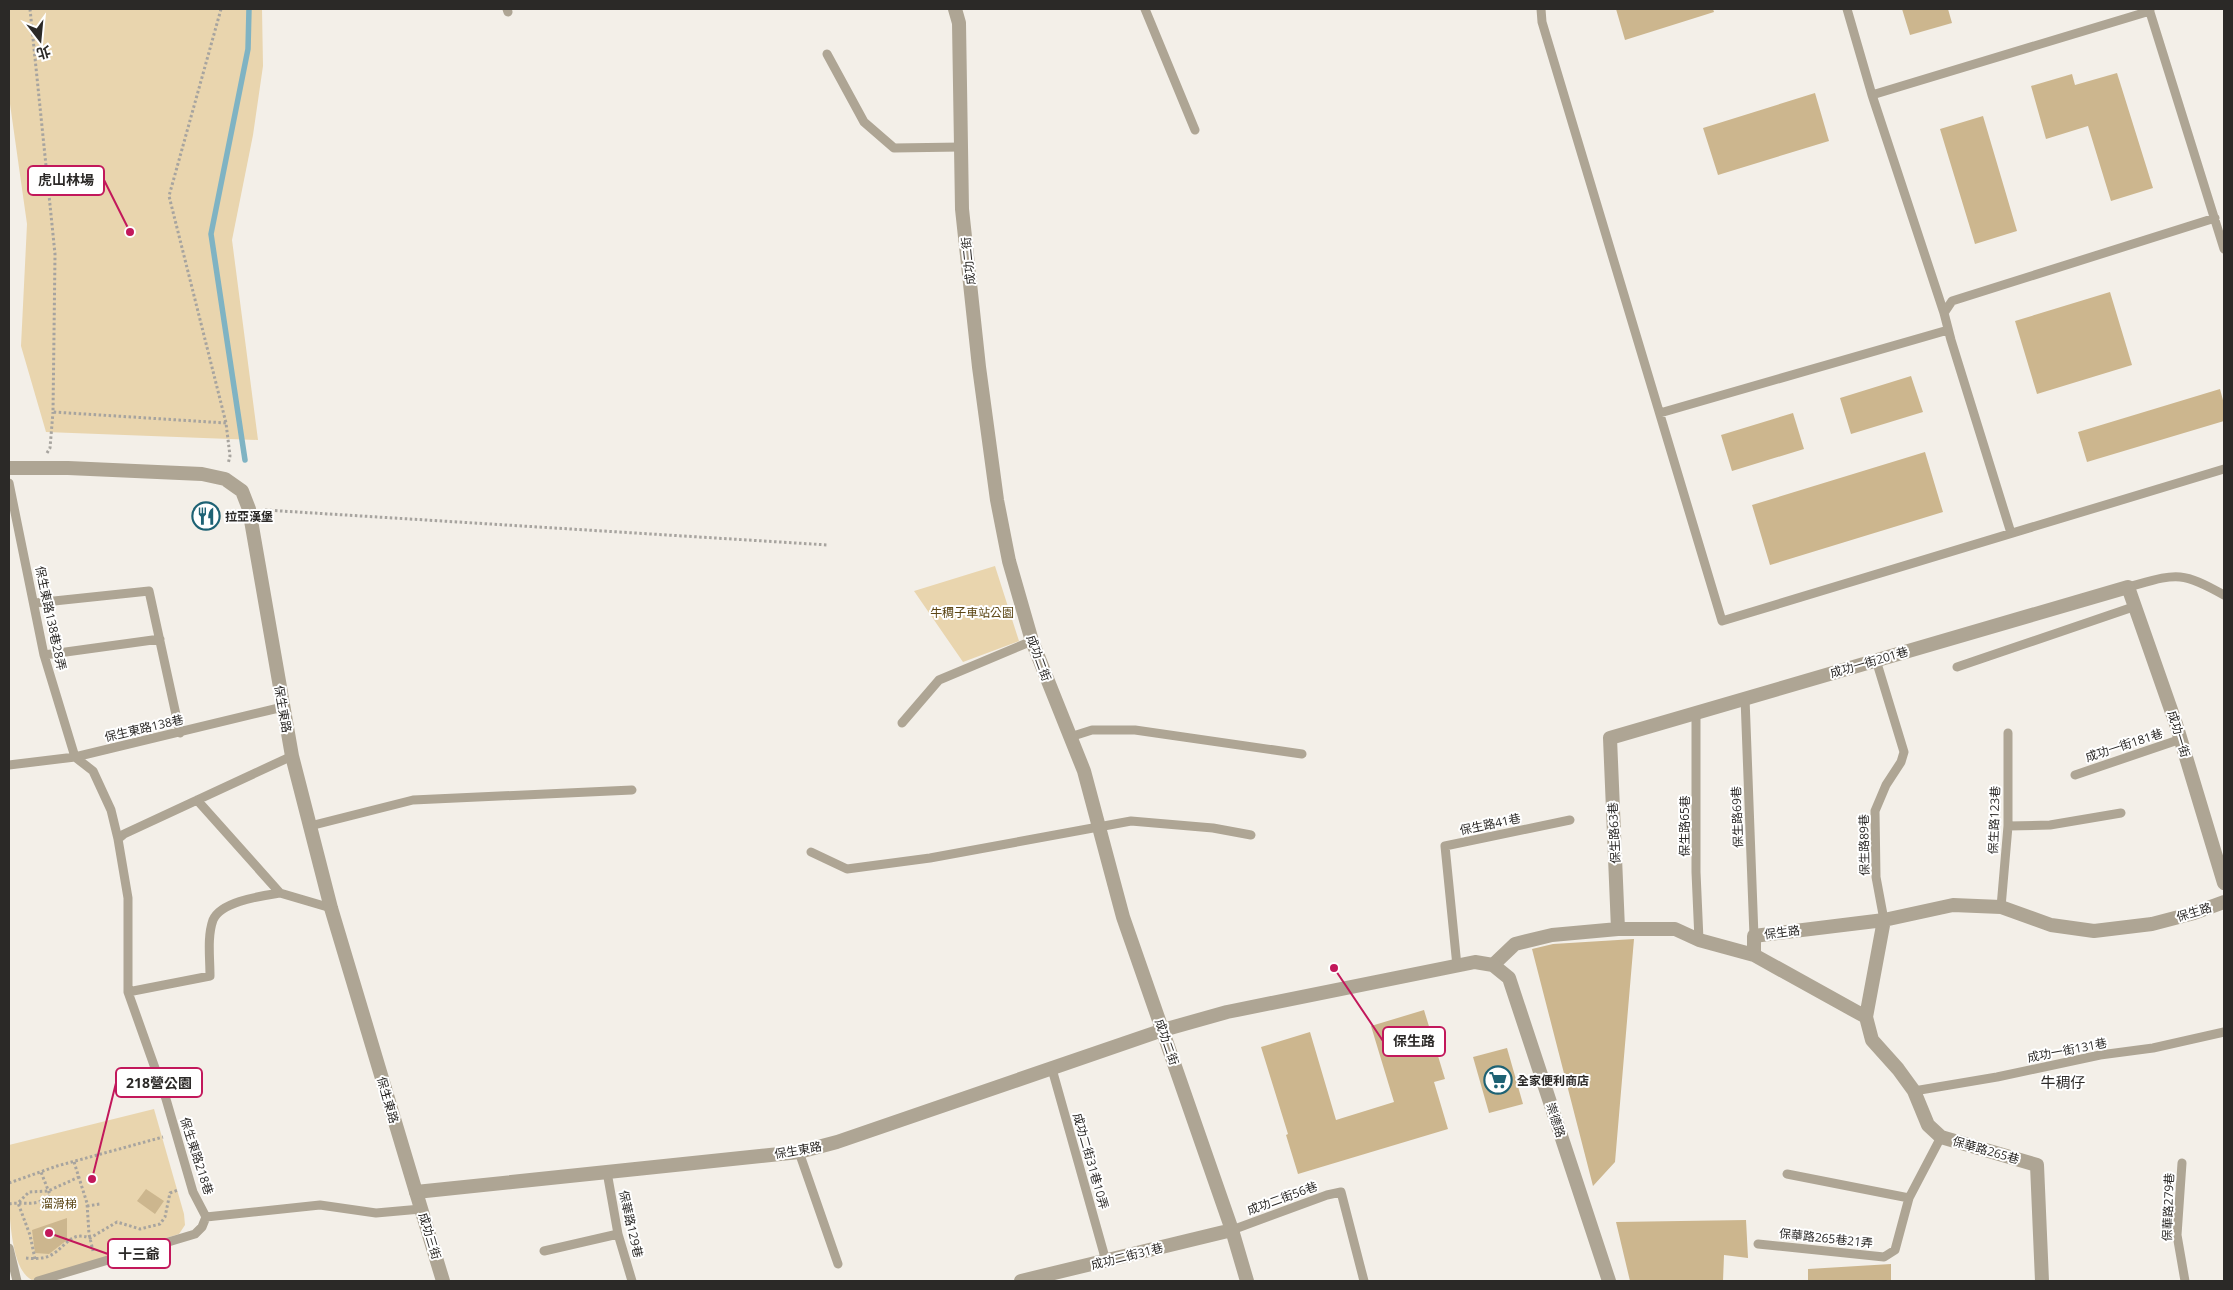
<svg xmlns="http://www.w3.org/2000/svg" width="2233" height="1290" font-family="'Open Sans','Noto Sans TC',sans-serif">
	<rect width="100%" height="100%" fill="#f3efe8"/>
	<!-- green -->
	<path fill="#e9d5ae" d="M9,9H262L263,66L253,135L232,240L258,440L46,432L21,346L27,224L9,97Z
		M995,566L1019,641L963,662L914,591Z
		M154,1109L184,1214L185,1225L179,1234L32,1280C4,1267 9,1173 9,1145Z"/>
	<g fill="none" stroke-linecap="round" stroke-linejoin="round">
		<!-- stream -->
		<path stroke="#7fb3c3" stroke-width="5.5" d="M245,460L211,234L248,49L249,9"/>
	</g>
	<!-- building -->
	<path fill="#ccb68e" d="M1616,9H1713L1714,12L1625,40Z
		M1902,9H1948L1952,23L1910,35Z
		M2117,73L2153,188L2111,201L2088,126L2046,139L2031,86L2072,74L2075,85Z
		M1815,93L1829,141L1718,175L1703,128Z
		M1983,116L2017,231L1975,244L1940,129Z
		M2110,292L2132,365L2037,394L2015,321Z
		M1911,376L1923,412L1851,434L1840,398Z
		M2220,389L2224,404V421L2087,462L2078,432Z
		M1793,413L1804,449L1732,471L1721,435Z
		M1925,452L1943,512L1770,565L1752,505Z
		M1634,939L1615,1162L1593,1186L1532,949L1553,944Z
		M1424,1010L1445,1079L1434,1082L1448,1129L1298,1174L1286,1135L1288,1134L1261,1047L1310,1032L1336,1120L1394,1102L1371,1026Z
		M1507,1048L1523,1104L1489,1113L1473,1057Z
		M146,1189L164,1201L155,1214L137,1201Z
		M67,1218V1240L49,1254L35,1253L32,1230Z
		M1746,1220L1748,1258L1724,1255L1723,1281H1630L1616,1222Z
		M1891,1264V1281H1808V1269Z"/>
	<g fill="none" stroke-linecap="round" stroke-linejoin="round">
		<!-- path -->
		<path stroke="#a7a49f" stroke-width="3" stroke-dasharray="2.5 2.5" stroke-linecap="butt" d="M30,9L55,254L53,412L226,423
			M221,9L169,196L226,423L230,456L228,464
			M47,453L50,448L53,412
			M265,510L828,545
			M74,1162L87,1203L89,1234L93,1251
			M9,1183L57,1166L163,1137
			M9,1204C25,1201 36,1208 50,1195L41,1172
			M87,1206L100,1204
			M26,1258C35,1259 45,1259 53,1254C67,1245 71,1231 90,1238L117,1222L140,1229L160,1224L165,1217L170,1193L178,1190
			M35,1259L30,1235L18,1203L29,1192L48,1191L79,1177"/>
		<!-- service -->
		<path stroke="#aea594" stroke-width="9" d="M507,9L508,12
			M1145,9L1195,130
			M1541,9L1542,22L1722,621L2224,469
			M1847,9L1872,95L1944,313
			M2149,9L2224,249
			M827,54L864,122L894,148L961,147
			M1872,95L2150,11
			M1660,413L1948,330
			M9,483L44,655L75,757L93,771L111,810L118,839L128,898V992L166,1099L193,1192L206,1217L320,1205L376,1213L421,1209
			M2011,533L1951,340L1944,313L1952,301L2215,218
			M2128,587C2176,574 2180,570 2224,595
			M35,603L149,591L180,733
			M44,655L160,639
			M1876,660L1904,752L1901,762L1886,785L1875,811L1876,877L1884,920
			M1957,667L2136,606
			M1745,698L1754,936
			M1696,712V872L1699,940
			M902,723L939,680L1032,641
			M1070,737L1092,730H1135L1302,754
			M9,765L75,757L283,707
			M2075,775L2181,739
			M197,800L280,893L331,908
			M310,826L413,800L632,790
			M2008,826L2050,825L2121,813
			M118,839L124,834L292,756
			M811,852L847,869L930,858L1131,821L1213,828L1251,835
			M2001,907L2008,826V733
			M1457,966L1445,846L1570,820
			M128,992L210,976C210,958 207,937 213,920C221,901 262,896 280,893
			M1052,1069L1106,1261
			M1914,1091L1997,1077L2100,1055L2153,1048L2224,1032
			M799,1152L838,1264
			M2182,1163L2177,1235L2185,1281
			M607,1172L618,1234L632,1281
			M1787,1174L1909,1198
			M1232,1230L1327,1195L1341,1192L1364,1281
			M1758,1244L1884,1257L1895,1250L1909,1198L1941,1137
			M9,1248L17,1281
			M544,1251L618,1234
			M38,1281L195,1234L202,1227L206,1217"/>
		<!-- minor -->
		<path stroke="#aea594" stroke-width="14" d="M955,9L959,23L962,209L979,367L997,500L1009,561L1032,641L1084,771L1123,917L1232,1230L1247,1281
			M1884,920L1866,1017L1872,1040L1898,1069L1914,1091L1928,1125L1941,1137L2037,1165L2042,1281
			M1618,929L1610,738L2128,587L2176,724L2224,883
			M1754,955L1866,1017
			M1493,965L1515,944L1552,935L1618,929H1675L1699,940L1754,955V936L1884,920L1953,905L2001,907L2051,925L2094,931L2152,924L2194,913L2224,902
			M416,1192L443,1281
			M1021,1281L1232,1230"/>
		<!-- tertiary -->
		<path stroke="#aea594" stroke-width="14" d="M9,468H68L202,474L225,479L242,491L249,509L292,756L331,908L416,1192L799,1152L837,1142L1163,1030L1227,1012L1475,962L1493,965L1509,978L1609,1281"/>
	</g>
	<!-- icons -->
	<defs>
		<g id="restaurant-ring" transform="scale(1.4375)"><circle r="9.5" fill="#fff" stroke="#1e6274" stroke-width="1.5"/><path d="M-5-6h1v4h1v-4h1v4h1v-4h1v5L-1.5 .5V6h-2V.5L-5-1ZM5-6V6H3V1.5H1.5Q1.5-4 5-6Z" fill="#1e6274"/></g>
		<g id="supermarket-ring" transform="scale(1.4375)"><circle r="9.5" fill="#fff" stroke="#1e6274" stroke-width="1.5"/><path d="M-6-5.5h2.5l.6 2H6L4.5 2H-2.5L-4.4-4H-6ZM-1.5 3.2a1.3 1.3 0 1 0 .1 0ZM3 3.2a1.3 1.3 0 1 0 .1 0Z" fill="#1e6274"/></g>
	</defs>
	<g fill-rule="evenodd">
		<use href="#restaurant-ring" x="206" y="516"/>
		<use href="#supermarket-ring" x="1498" y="1080"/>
	</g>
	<g text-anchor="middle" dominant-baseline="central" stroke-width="4" stroke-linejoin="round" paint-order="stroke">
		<!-- street labels -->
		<g font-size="12" fill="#2b2927" stroke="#fff">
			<text transform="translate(968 261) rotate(-96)">成功二街</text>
			<text transform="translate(51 618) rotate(78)">保生東路138巷28弄</text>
			<text transform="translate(1039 658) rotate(70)">成功二街</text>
			<text transform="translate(1869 662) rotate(-16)">成功一街201巷</text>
			<text transform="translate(283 709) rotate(80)">保生東路</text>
			<text transform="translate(144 728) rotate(-13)">保生東路138巷</text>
			<text transform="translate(2179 734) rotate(73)">成功一街</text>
			<text transform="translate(2124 745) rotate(-18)">成功一街181巷</text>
			<text transform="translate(1737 817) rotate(-92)">保生路69巷</text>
			<text transform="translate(1994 820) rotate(-88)">保生路123巷</text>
			<text transform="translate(1490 824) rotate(-12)">保生路41巷</text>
			<text transform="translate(1684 826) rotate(-90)">保生路65巷</text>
			<text transform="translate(1614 833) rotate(-93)">保生路63巷</text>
			<text transform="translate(1864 845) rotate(-91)">保生路89巷</text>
			<text transform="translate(2194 912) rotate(-17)">保生路</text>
			<text transform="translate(1782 932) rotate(-7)">保生路</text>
			<text transform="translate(1167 1042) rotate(71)">成功二街</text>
			<text transform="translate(2067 1050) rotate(-11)">成功一街131巷</text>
			<text transform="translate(388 1100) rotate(74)">保生東路</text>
			<text transform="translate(1556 1120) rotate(72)">崇德路</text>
			<text transform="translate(798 1150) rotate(-10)">保生東路</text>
			<text transform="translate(1986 1150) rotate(16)">保華路265巷</text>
			<text transform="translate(197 1156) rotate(72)">保生東路218巷</text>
			<text transform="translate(1091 1161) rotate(74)">成功二街31巷10弄</text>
			<text transform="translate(1282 1198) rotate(-20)">成功二街56巷</text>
			<text transform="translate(2168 1207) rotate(-88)">保華路279巷</text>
			<text transform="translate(631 1224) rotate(77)">保華路129巷</text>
			<text transform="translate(430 1236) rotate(73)">成功三街</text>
			<text transform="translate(1826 1238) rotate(6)">保華路265巷21弄</text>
			<text transform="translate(1127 1256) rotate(-14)">成功二街31巷</text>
		</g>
		<!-- poi labels -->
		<g font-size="12" font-weight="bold" fill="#2b2927" stroke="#fff" text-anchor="start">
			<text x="225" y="516">拉亞漢堡</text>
			<text x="1517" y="1080">全家便利商店</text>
		</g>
		<!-- park labels -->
		<g font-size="12" fill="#5c4615" stroke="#fff">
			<text x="972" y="612">牛稠子車站公園</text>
			<text x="59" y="1203">溜滑梯</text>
		</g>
		<!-- quarter labels -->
		<g font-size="15" fill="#2b2927" stroke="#fff">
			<text x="2063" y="1082">牛稠仔</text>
		</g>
	</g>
	<!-- callouts -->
	<path fill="none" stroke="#c2185b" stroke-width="2" d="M130 232L104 180M1334 968L1383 1041M92 1179L116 1083M49 1233L108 1254"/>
	<g fill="#c2185b" stroke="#fff" stroke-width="2">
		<circle cx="130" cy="232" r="5"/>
		<circle cx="1334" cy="968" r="5"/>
		<circle cx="92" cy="1179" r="5"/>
		<circle cx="49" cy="1233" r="5"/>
	</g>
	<g fill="#fff" stroke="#c2185b" stroke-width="2">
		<rect x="28" y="166" width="76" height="29" rx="5"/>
		<rect x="1383" y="1027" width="62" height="29" rx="5"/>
		<rect x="116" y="1068" width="86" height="29" rx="5"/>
		<rect x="108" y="1239" width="62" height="29" rx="5"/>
	</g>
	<g font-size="14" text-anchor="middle" font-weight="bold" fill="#2b2927">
		<text x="66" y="185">虎山林場</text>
		<text x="1414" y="1046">保生路</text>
		<text x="159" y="1088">218營公園</text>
		<text x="139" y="1259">十三爺</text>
	</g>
	<!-- border -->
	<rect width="2233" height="1290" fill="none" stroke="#2b2927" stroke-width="20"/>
	<!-- north arrow -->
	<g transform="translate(40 40) rotate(164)" stroke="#ffffff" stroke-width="4" paint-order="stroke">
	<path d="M0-4L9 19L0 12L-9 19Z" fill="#2b2927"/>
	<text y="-8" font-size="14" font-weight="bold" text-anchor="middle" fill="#2b2927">北</text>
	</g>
</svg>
